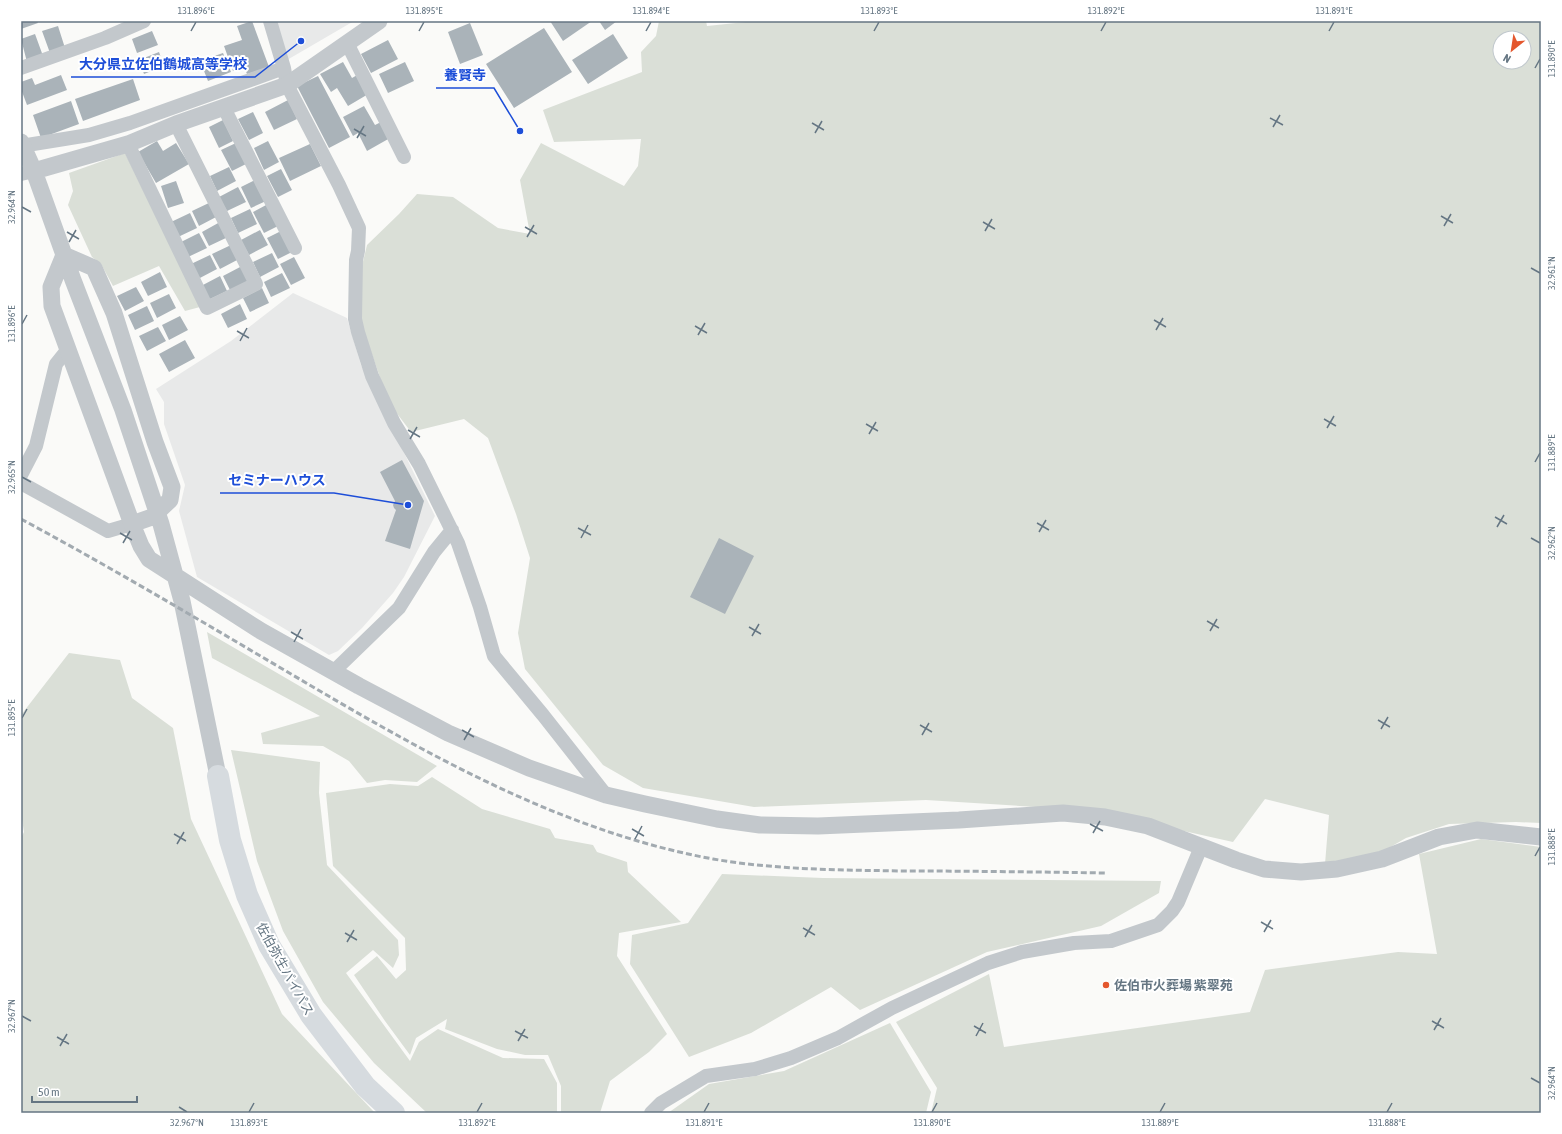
<svg xmlns="http://www.w3.org/2000/svg" width="1562" height="1134" font-family="'Asap Condensed','Noto Sans JP',sans-serif">
	<rect width="100%" height="100%" fill="#fafaf8"/>
	<!-- built -->
	<path fill="#e8e9e9" d="M276,21H354L287,60Z
		M293,293L347,318L361,365L435,516L404,577L393,593L362,628L338,651L329,655L197,577L179,511L185,485L164,424V402L156,389L231,341Z"/>
	<!-- green -->
	<path fill="#dadfd7" fill-rule="evenodd" d="M659,21H706L707,26L755,21H1541V823L1516,822L1449,824L1406,838L1380,853L1325,864L1329,815L1265,799L1233,842L1148,823L1052,808L926,800L754,807L643,788L603,765L525,669L518,633L530,558L516,514L488,438L464,419L411,432L389,403L362,326L360,274L367,245L399,214L417,194L453,197L498,228L530,234L520,180L541,143L624,186L638,166L641,139L554,142L543,110L642,72L641,52L656,36ZM1500,38H1524V62H1500Z
		M125,153L200,307L185,311L159,266L113,286L101,264L92,257L68,205L73,191L69,173Z
		M207,632L437,766L417,782L385,780L367,783L349,761L323,746L263,744L261,733L320,716L212,658Z
		M69,653L120,660L132,698L173,728L191,819L282,1014L375,1113H21V838L24,832L21,813V715Z
		M231,750L320,762L319,793L327,865L398,940L399,955L393,968L373,950L346,973L410,1061L419,1042L438,1029L503,1058L544,1059L557,1083V1113H427L374,1063L323,1002L283,931L257,861Z
		M432,777L482,809L550,829L555,838L593,845L597,852L627,862L628,872L681,922L619,933L617,956L667,1034L649,1052L610,1081L600,1113H561V1086L548,1055H525L497,1049L445,1029L447,1019L416,1038L410,1055L385,1021L354,975L377,956L396,979L406,970L405,938L333,866L326,793L390,784L418,786Z
		M1481,839L1541,847V1113H931L937,1088L896,1022L989,974L1004,1047L1250,1012L1265,970L1398,952L1437,954L1419,854Z
		M722,874L823,878L1161,881L1159,893L1101,926L987,952L860,1010L831,987L751,1033L689,1057L630,964L632,935L688,923Z
		M890,1023L931,1092L926,1113H668L709,1084L784,1071Z"/>
	<!-- building -->
	<path fill="#aab3b9" d="M21,21H37L38,23L21,29Z
		M252,21L269,67L247,74L244,67L233,71L224,46L242,40L237,26Z
		M550,21H592L563,41Z
		M599,21H617L605,30Z
		M470,23L483,55L460,64L448,32Z
		M58,26L65,48L50,53L42,31Z
		M544,28L572,72L514,108L486,64Z
		M152,31L158,45L137,53L132,39Z
		M35,34L43,56L27,62L21,39Z
		M613,34L628,58L588,84L572,60Z
		M388,40L398,59L371,73L361,54Z
		M159,52L164,66L144,74L139,60Z
		M223,53L231,72L208,81L200,61Z
		M343,62L352,78L359,74L370,93L348,106L337,88L331,92L320,74Z
		M405,62L414,81L388,93L379,74Z
		M61,75L67,90L27,105L21,89V82L32,78L35,85Z
		M318,76L350,137L329,148L297,86Z
		M133,79L140,100L83,121L75,99Z
		M288,100L297,119L274,130L265,112Z
		M71,101L79,124L41,138L33,115Z
		M364,106L375,125L381,122L390,138L367,151L358,133L353,136L343,117Z
		M253,112L263,133L249,140L238,119Z
		M223,120L233,141L219,148L209,127Z
		M157,141L163,151L176,143L189,164L156,183L138,152Z
		M268,141L279,162L264,170L254,148Z
		M236,143L246,164L232,171L221,150Z
		M310,144L321,166L290,181L279,158Z
		M229,167L236,181L217,191L210,176Z
		M281,169L292,190L278,197L267,176Z
		M255,180L266,201L251,208L241,187Z
		M176,181L184,203L168,208L161,186Z
		M238,187L246,202L227,211L219,197Z
		M211,202L218,216L199,226L192,211Z
		M268,204L278,226L264,233L253,212Z
		M250,209L257,224L238,233L231,218Z
		M190,213L197,228L178,237L171,222Z
		M220,222L228,237L209,246L202,232Z
		M260,230L268,245L249,255L241,240Z
		M281,231L292,252L278,259L267,238Z
		M199,233L207,248L188,257L181,242Z
		M231,245L239,259L220,269L212,254Z
		M272,253L279,267L260,277L253,262Z
		M210,255L217,269L198,279L191,264Z
		M294,257L305,278L291,285L280,264Z
		M242,266L249,281L230,290L223,276Z
		M160,272L167,287L148,296L141,282Z
		M282,273L290,288L271,297L264,282Z
		M220,276L227,291L208,300L201,286Z
		M136,287L144,301L125,311L117,296Z
		M262,288L269,303L250,312L243,298Z
		M169,294L176,308L157,318L150,303Z
		M240,304L247,319L228,328L221,314Z
		M147,306L154,321L135,330L128,315Z
		M180,316L188,330L169,340L162,325Z
		M158,327L166,341L147,351L139,336Z
		M185,340L195,358L169,372L159,354Z
		M402,460L424,501L410,549L385,541L396,510L394,508L393,505L395,501L380,472Z
		M719,538L754,556L725,614L690,597Z"/>
	<g fill="none" stroke-linecap="round" stroke-linejoin="round">
		<!-- minor -->
		<path stroke="#c3c8cc" stroke-width="14" d="M270,21L284,68L287,85L339,185L359,228L358,251L356,260L355,319L358,332L372,376L394,423L419,464L458,543L480,607L494,656L543,715L606,795
			M347,43L404,157
			M21,68L105,38L144,21
			M224,108L295,248
			M128,144L207,308L256,284L176,124
			M21,146L89,135L130,123L284,68
			M21,174L34,171
			M21,475L36,446L56,364L68,349
			M21,483L108,531L132,524
			M333,672L399,608L434,552L452,530
			M651,1113L661,1103L706,1076L755,1069L791,1058L838,1038L892,1008L988,963L1022,952L1074,943L1111,941L1158,925L1172,911L1178,902L1201,847"/>
		<!-- tertiary -->
		<path stroke="#c3c8cc" stroke-width="17" d="M21,142L34,171L73,280L123,410L161,524L182,601L218,776
			M34,171L128,144L176,124L287,85L379,21
			M132,524L152,517L170,500L172,487L155,442L114,313L94,268L64,255L51,287L52,306L132,524L141,546L149,559L261,631L359,686L448,733L529,768L606,795L645,804L717,819L760,825L818,826L959,820L1063,813L1105,817L1148,826L1236,860L1264,869L1301,872L1337,869L1382,859L1439,837L1477,830L1541,837"/>
		<!-- trunk -->
		<path stroke="#d6dbdf" stroke-width="22" d="M218,776L230,840L247,895L269,945L311,1015L365,1086L394,1113"/>
		<!-- rail -->
		<path stroke="#a2aab0" stroke-width="3" stroke-dasharray="6 3" stroke-linecap="butt" d="M21,519C112,568 201,621 291,674C423,752 560,831 713,859C777,870 841,870 906,871C972,871 1039,872 1106,873"/>
	</g>
	<!-- ticks -->
	<path fill="none" stroke="#657683" stroke-width="1.5" d="M191,31L196,22M419,31L424,22M646,31L651,22M874,31L879,22M1101,31L1106,22M1329,31L1334,22M1535,68L1540,59M1270,118L1283,125M812,123L824,130M1273,127L1280,115M354,129L366,136M815,133L822,121M357,138L364,126M22,207L31,212M1441,216L1453,223M983,222L995,229M1444,226L1451,214M525,227L537,234M985,231L992,219M67,232L79,239M527,237L534,225M69,242L76,230M1531,268L1540,273M1154,320L1166,327M22,324L27,315M695,326L707,333M1156,330L1163,318M237,331L249,338M698,335L705,323M240,341L247,328M1324,419L1336,426M866,424L878,431M1327,428L1334,416M408,430L420,437M869,434L876,422M410,439L417,427M1535,462L1540,453M22,477L31,482M1495,517L1507,524M1037,523L1049,530M1497,527L1504,515M578,528L591,535M1039,532L1046,520M120,533L132,540M581,538L588,525M1531,538L1540,543M123,543L130,531M1207,621L1219,628M749,627L761,634M1210,631L1217,619M291,632L303,639M752,636L759,624M294,642L301,629M22,718L27,709M1378,720L1390,727M920,725L932,732M1381,729L1388,717M462,730L474,737M922,735L929,723M464,740L471,728M1090,824L1103,831M632,829L644,836M1093,833L1100,821M174,834L186,841M635,839L642,826M177,844L184,832M1535,856L1540,847M1261,922L1273,929M803,928L815,935M1264,932L1271,920M345,933L357,940M805,937L812,925M347,942L354,930M22,1016L31,1021M1432,1021L1444,1028M974,1026L986,1033M1434,1030L1441,1018M515,1031L528,1038M976,1036L983,1023M57,1037L69,1044M518,1041L525,1029M60,1046L67,1034M1531,1078L1540,1083M179,1107L187,1112M249,1112L254,1103M477,1112L482,1103M704,1112L709,1103M932,1112L937,1103M1160,1112L1165,1103M1387,1112L1392,1103"/>
	<!-- markers -->
	<circle fill="#e4572e" stroke="#fff" stroke-width="1.5" cx="1106" cy="985" r="4"/>
	<g text-anchor="middle" dominant-baseline="central" stroke-width="4" stroke-linejoin="round" paint-order="stroke">
		<!-- street labels -->
		<g font-size="13" fill="#657683" stroke="#fff">
			<text transform="translate(285 969) rotate(61)">佐伯弥生バイパス</text>
		</g>
		<!-- poi labels -->
		<g font-size="13" font-weight="bold" fill="#657683" stroke="#fff" text-anchor="start">
			<text x="1114" y="985">佐伯市火葬場 紫翠苑</text>
		</g>
	</g>
	<!-- callouts -->
	<path fill="none" stroke="#1d4ed8" stroke-width="1.5" d="M301 41L255 77H71M520 131L494 88H436M408 505L334 493H220"/>
	<g fill="#1d4ed8" stroke="#fff" stroke-width="1.5">
		<circle cx="301" cy="41" r="4"/>
		<circle cx="520" cy="131" r="4"/>
		<circle cx="408" cy="505" r="4"/>
	</g>
	<g font-size="14" text-anchor="middle" font-weight="bold" fill="#1d4ed8" stroke="#fff" stroke-width="4" stroke-linejoin="round" paint-order="stroke">
		<text x="163" y="69">大分県立佐伯鶴城高等学校</text>
		<text x="465" y="80">養賢寺</text>
		<text x="277" y="485">セミナーハウス</text>
	</g>
	<!-- border -->
	<rect width="1562" height="1134" fill="none" stroke="#ffffff" stroke-width="44"/>
	<!-- north arrow -->
	<g transform="translate(1512 50) rotate(210)"><circle r="19" fill="#ffffff" stroke="#c1c8cd"/>
	<path d="M0-3L7 15L0 10L-7 15Z" fill="#e4572e"/>
	<text y="-6" font-size="11" font-weight="bold" text-anchor="middle" fill="#657683">N</text>
	</g>
	<!-- scale -->
	<path d="M32 1096v6h105v-6" fill="none" stroke="#657683" stroke-width="2"/>
	<text x="38" y="1096" font-size="12" fill="#657683" stroke="#ffffff" stroke-width="3" paint-order="stroke">50 m</text>
	<rect x="22" y="22" width="1518" height="1090" fill="none" stroke="#657683" stroke-width="1.5"/>
	<g font-size="10" text-anchor="middle" fill="#657683">
		<text x="196" y="14">131.896°E</text>
		<text x="424" y="14">131.895°E</text>
		<text x="651" y="14">131.894°E</text>
		<text x="879" y="14">131.893°E</text>
		<text x="1106" y="14">131.892°E</text>
		<text x="1334" y="14">131.891°E</text>
		<text transform="translate(1551 59) rotate(-90)" y="4">131.890°E</text>
		<text transform="translate(11 207) rotate(-90)" y="4">32.964°N</text>
		<text transform="translate(1551 273) rotate(-90)" y="4">32.961°N</text>
		<text transform="translate(11 324) rotate(-90)" y="4">131.896°E</text>
		<text transform="translate(1551 453) rotate(-90)" y="4">131.889°E</text>
		<text transform="translate(11 477) rotate(-90)" y="4">32.965°N</text>
		<text transform="translate(1551 543) rotate(-90)" y="4">32.962°N</text>
		<text transform="translate(11 718) rotate(-90)" y="4">131.895°E</text>
		<text transform="translate(1551 847) rotate(-90)" y="4">131.888°E</text>
		<text transform="translate(11 1016) rotate(-90)" y="4">32.967°N</text>
		<text transform="translate(1551 1083) rotate(-90)" y="4">32.964°N</text>
		<text x="187" y="1126">32.967°N</text>
		<text x="249" y="1126">131.893°E</text>
		<text x="477" y="1126">131.892°E</text>
		<text x="704" y="1126">131.891°E</text>
		<text x="932" y="1126">131.890°E</text>
		<text x="1160" y="1126">131.889°E</text>
		<text x="1387" y="1126">131.888°E</text>
	</g>
</svg>
